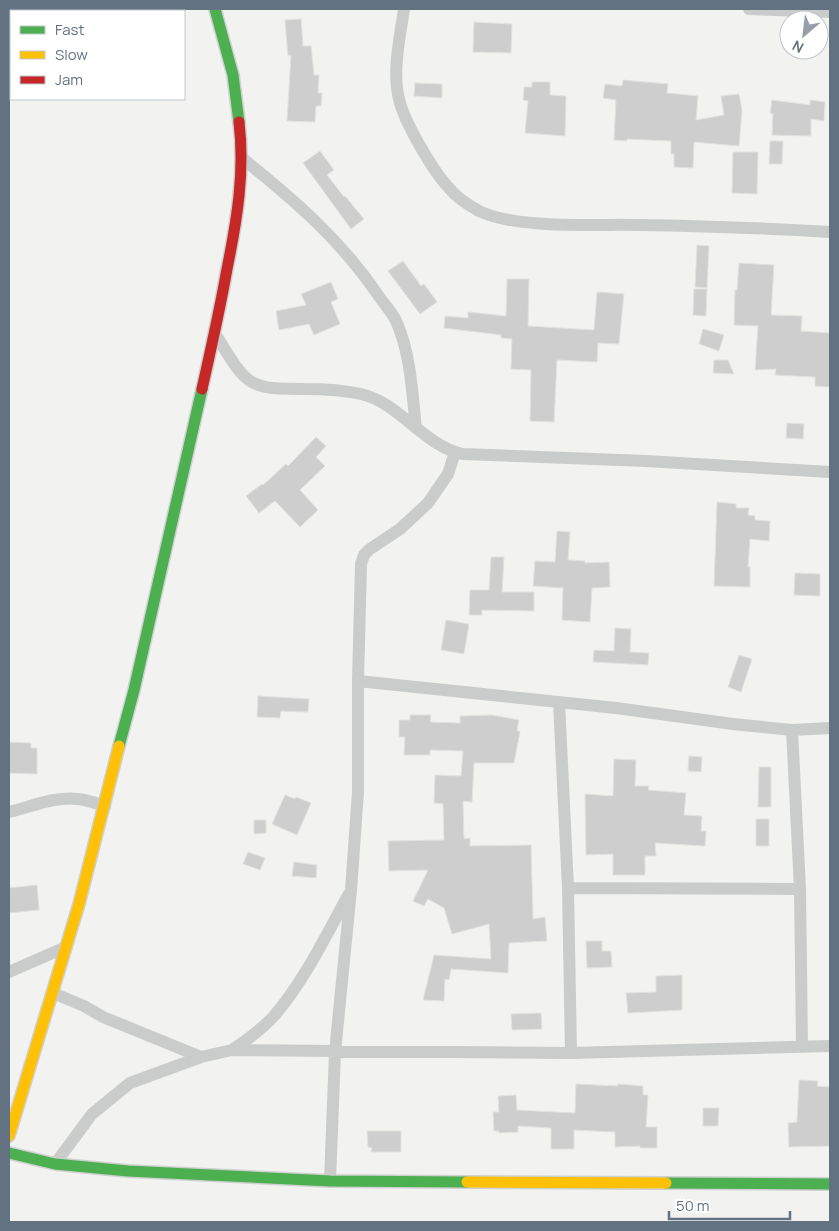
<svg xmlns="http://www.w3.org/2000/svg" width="839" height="1231" font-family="Manrope,sans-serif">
	<rect width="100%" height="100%" fill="#f2f3f0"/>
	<!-- building -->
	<path fill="#cdcecd" stroke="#e2e2e0" d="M301,19L303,46H311L314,75H319L318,93H322L321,106H316L315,122L287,121L291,55L288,56L285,20Z
		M474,22L512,24L511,53L473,52Z
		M623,80L668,84L667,93L698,96L696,120L724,115L721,96L739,94L742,110L739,146L694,142L693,168L674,167V154H671V141L627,139V141L614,140L616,100L603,98L605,84L622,86Z
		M532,82H550V95L566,96L565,136L525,133L528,101L523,100L524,87H532Z
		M415,83L442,84V98L414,96Z
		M772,100L810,105V100L825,102L824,121L811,119V136L772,135L773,114L770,113Z
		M770,141H783L782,164H769Z
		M320,151L334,170L327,175L344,197L345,196L364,219L351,229L303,163Z
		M733,152H758L757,194L732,193Z
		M697,245L709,246L707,288L695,287Z
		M403,261L421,286L424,284L437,302L420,314L388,271Z
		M739,263L774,265L771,315L802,316L801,331L830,333V387L815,386V377L775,375L776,369L755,370L758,326L734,325L735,290H737Z
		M507,279H529L528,326L594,330L597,292L624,294L619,344L598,343L597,362L557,360L554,422L530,421L531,370L511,369L512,339L501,338V335L444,328L445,316L468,318V312L506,316Z
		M331,282L338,299L331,302L340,324L314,335L309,324L279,330L276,311L306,305L301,294Z
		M694,289H707L706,316L693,315Z
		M703,329L724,335L719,351L699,344Z
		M714,360H728L734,374L713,373Z
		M787,423L804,424L803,439L786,438Z
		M316,437L326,446L316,457L325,466L300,490L318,510L300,527L275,501L259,513L246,496L262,484L263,485L286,464L288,466Z
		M717,502L736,504V508H749L748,515L755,516V520L770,521L769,541L750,539L748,567H750V587L714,586Z
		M557,531L570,532L568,560L585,561V563L609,562L610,587L592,588L590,622L562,620L563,588L533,586L535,561L555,562Z
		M491,557H504L502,592H534V611L482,610V615H469L470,590H489Z
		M795,573L820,574V596L794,595Z
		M446,620L469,624L464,654L441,650Z
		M615,628L631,629L630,652L649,653L648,665L593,662L594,650L614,651Z
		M739,655L752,659L741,692L728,687Z
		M258,696L309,699L308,712L281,711L280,718L257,717Z
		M410,715H431L430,722L460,723V716L492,715L519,720L517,730L520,732L514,763H474L472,802L463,801L464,839L470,838V846L531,845L533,919L545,917L547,941L509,943L508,973L451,969L449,980L445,979L444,1001L423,1000L434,955L491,959L489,924L452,934L444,908L428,899L424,906L413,901L428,870L389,871L388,841L444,840L443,804L434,803L435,775L461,776L463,751L430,750V755H404L405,737H399V720H410Z
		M9,742L31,743V748H37V774L9,773Z
		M689,756L702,757L701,772L688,771Z
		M614,759L636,760L635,786H649L648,790L686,793L684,815L702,816L701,831H706L705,846L655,843L656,856H645V875H613V854L586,855L585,794L613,796Z
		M759,767H771V807H758Z
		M285,795L295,799L296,797L311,803L297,835L272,824Z
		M756,819H769V846H756Z
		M254,820H266V833L254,834Z
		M248,852L265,858L260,870L243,864Z
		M294,862L317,865L316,878L292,876Z
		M37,885L39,910L9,913V888Z
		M586,941H602V951H611L612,967L587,968Z
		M682,975V1010L628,1013L626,993L656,992V976Z
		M541,1013L542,1029L512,1030L511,1014Z
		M799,1080L818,1081L817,1086L830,1087V1146L789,1147L788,1123L797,1122Z
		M576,1084L618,1086V1084L643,1086V1095H648L646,1127H657V1148H640V1146L615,1147V1132L574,1130V1149H551V1128L518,1126V1132L499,1133V1131H494L493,1112H499L498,1096L516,1095L517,1110L575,1113Z
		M703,1108H719L718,1126H703Z
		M367,1131H401V1152H371L372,1148L368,1147Z"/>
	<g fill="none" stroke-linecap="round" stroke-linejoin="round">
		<!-- fast casing -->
		<g stroke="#cfd0d0" stroke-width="14">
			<path id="fast" d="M215,9L233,75L239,122
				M119,746L134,690L202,389
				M9,1153L55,1164L128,1171L330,1181L467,1182
				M666,1183L830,1184"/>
		</g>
		<!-- slow casing -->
		<g stroke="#cfd0d0" stroke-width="14">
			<path id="slow" d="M9,1136L79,904L119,746
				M467,1182L666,1183"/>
		</g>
		<!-- jam casing -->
		<g stroke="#cfd0d0" stroke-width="14">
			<path id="jam" d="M202,389C211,349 220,309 227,269C237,220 245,172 239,122"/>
		</g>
		<!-- street -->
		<path stroke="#cacbcb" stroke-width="12" d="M404,9C400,37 392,71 399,99C404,122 433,171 449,188C457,198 468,205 479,211C515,229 596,224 637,225C701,226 766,228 830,232
			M749,9L830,12
			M242,158C294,200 340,239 378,295C384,304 393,313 397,323C411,356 412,393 416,428
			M215,334C225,348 237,374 252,382C268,391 286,388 304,389C322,389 343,390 361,394C400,403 423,445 462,454L646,461L830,472
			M358,681L616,708L733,724L792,730L830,728
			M559,702L568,888L571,1053
			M792,730L800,889L802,1046
			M9,812C31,807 54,796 78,799C87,800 96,803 105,806
			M568,888L800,889
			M9,972L66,947
			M53,993L84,1006L103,1017L201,1057
			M232,1050C247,1040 262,1029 274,1016C305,980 326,935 349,894
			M55,1164L92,1114L130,1083L201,1057L232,1050L571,1053L830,1046
			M330,1181L335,1052L351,890L358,792V681L361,564L364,555L370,549L400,529L428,503L448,474L455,452"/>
		<!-- fast -->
		<use href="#fast" stroke="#4caf50" stroke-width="11"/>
		<!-- slow -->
		<use href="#slow" stroke="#ffc107" stroke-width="11"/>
		<!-- jam -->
		<use href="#jam" stroke="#c62828" stroke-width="11"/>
	</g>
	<!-- border -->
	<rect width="839" height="1231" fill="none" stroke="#637280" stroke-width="20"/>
	<!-- legend -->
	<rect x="10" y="10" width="175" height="90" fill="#ffffff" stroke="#c1c7cc"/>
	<rect x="20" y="26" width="25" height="8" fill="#4caf50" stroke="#c1c7cc"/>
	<text x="55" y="35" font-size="15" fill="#637280">Fast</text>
	<rect x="20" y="51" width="25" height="8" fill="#ffc107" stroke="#c1c7cc"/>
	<text x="55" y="60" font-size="15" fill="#637280">Slow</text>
	<rect x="20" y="76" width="25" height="8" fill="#c62828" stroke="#c1c7cc"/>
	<text x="55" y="85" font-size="15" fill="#637280">Jam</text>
	<!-- north arrow -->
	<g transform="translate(804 35) rotate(208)"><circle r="24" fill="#ffffff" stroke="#c1c7cc"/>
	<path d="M0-4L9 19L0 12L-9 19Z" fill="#959fa7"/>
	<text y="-8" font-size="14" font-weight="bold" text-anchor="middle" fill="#637280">N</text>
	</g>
	<!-- scale -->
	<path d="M669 1211v8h121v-8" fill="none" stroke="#637280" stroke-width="2.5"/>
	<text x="676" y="1211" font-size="15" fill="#637280" stroke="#ffffff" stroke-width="4" paint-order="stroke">50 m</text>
</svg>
